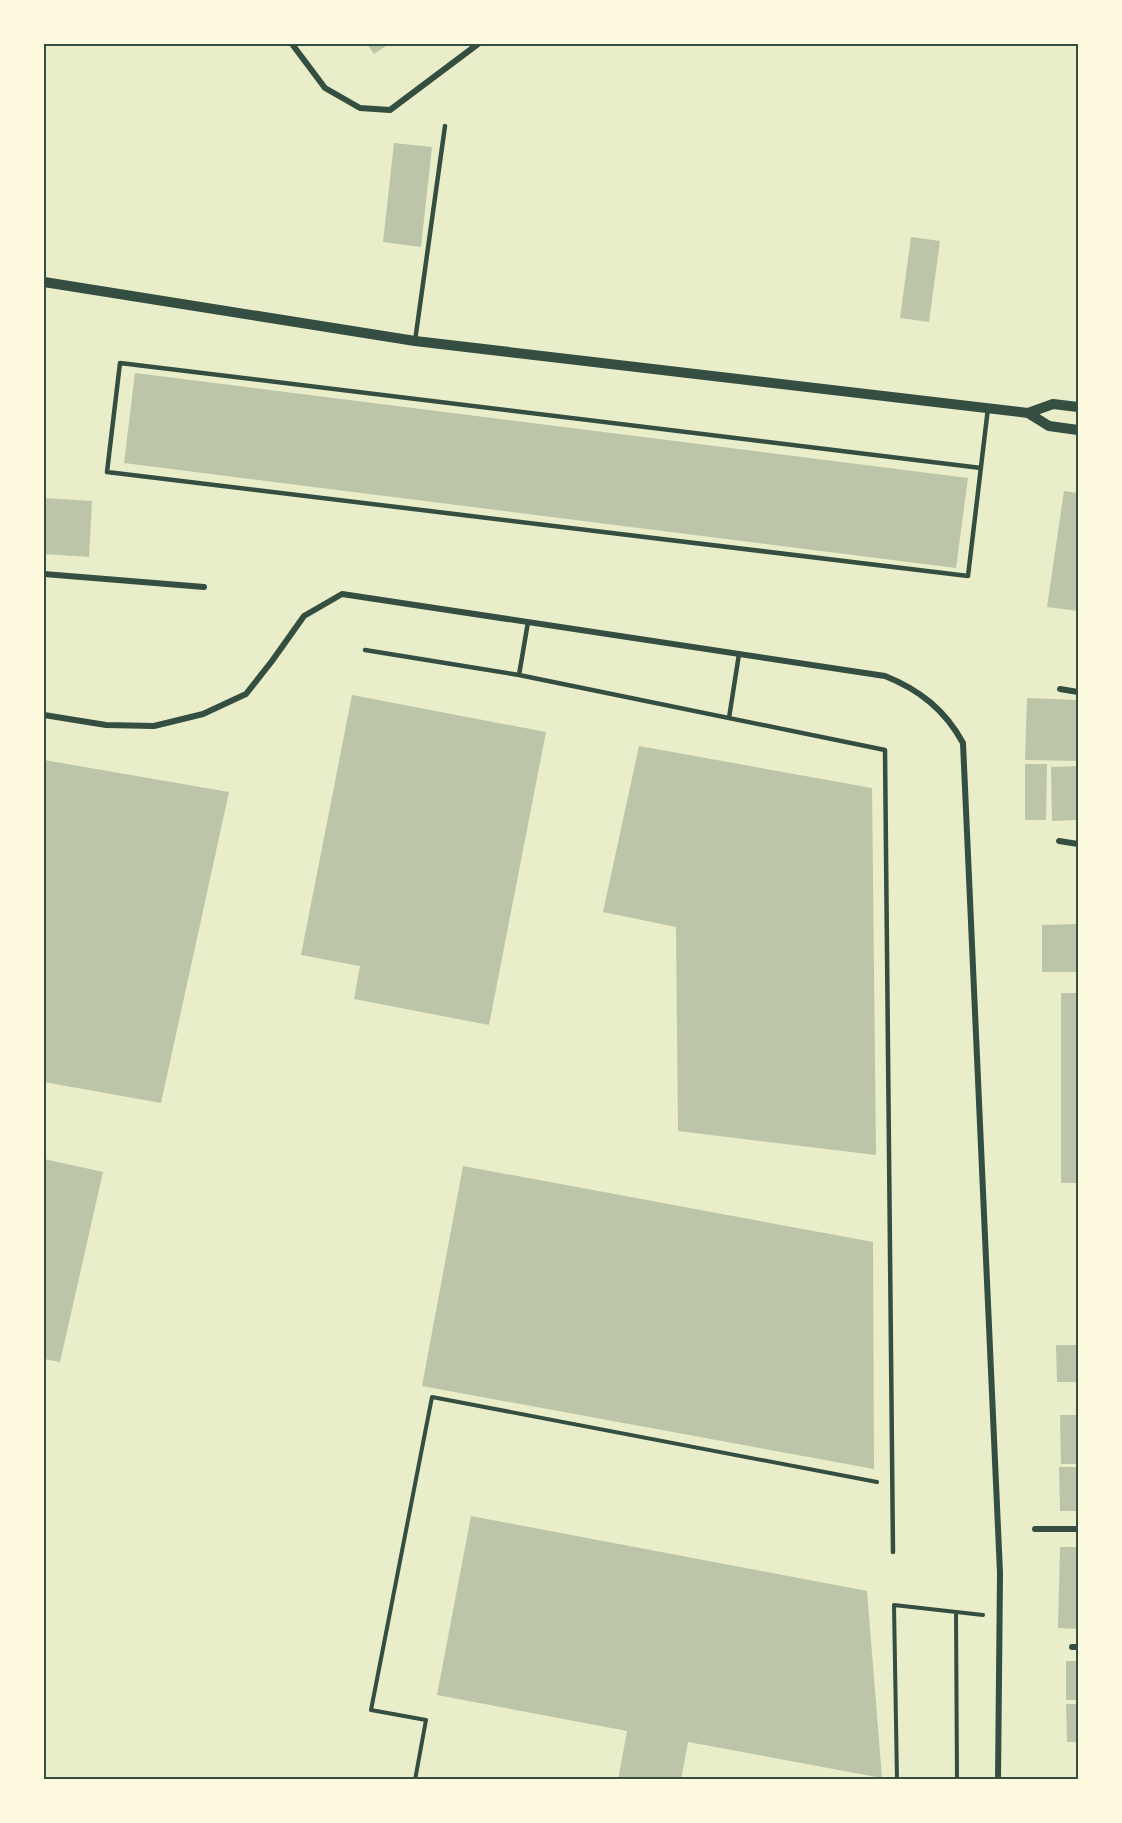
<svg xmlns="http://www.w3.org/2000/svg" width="1122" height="1823" font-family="'DejaVu Sans',sans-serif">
	<rect width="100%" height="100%" fill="#e9edc9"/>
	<!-- building -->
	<path fill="#bcc5a7" d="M367,44H389L374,54Z
		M394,143L432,147L421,247L383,242Z
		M911,237L940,241L929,322L900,318Z
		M135,373L968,478L956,568L124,463Z
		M1064,491L1078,493V611L1047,607Z
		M44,498L92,501L89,557L44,554Z
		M352,695L546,732L489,1025L354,999L360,966L301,955Z
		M1027,698L1078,700V761L1025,760Z
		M639,746L872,788L876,1155L678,1131L676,927L603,912Z
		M44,760L229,792L161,1103L44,1082Z
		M1025,764H1047L1046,820H1025Z
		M1078,766V820L1052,821L1051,767Z
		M1078,924V972H1042V925Z
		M1061,993H1078V1183H1061Z
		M44,1159L103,1172L60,1362L44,1359Z
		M463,1166L873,1242L874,1469L422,1386Z
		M1056,1345H1078V1382H1057Z
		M1060,1415H1078V1464H1061Z
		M1059,1467H1078V1511H1060Z
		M471,1516L867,1591L882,1778L688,1742L681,1780H618L627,1731L437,1695Z
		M1060,1547H1078V1629L1058,1628Z
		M1066,1661H1078V1700H1066Z
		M1066,1704H1078V1742H1067Z"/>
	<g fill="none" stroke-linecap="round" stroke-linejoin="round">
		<!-- path -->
		<path stroke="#344e41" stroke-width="4" d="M956,1612L957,1780
			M415,1780L426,1720L371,1710L432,1397L877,1482
			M897,1780L894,1605L983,1615"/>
		<!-- service -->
		<path stroke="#344e41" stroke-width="4.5" d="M415,341L445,126
			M981,468L120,363L107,472L968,576L988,408
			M365,650L519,675L885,750L893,1552
			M519,675L528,622
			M729,718L739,654"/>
		<!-- minor -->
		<path stroke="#344e41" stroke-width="6" d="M292,44L325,88L360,108L390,110L478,44
			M44,574L204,587
			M1060,689L1078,692
			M44,715L106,725L154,726L203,714L246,694L272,661L304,616L342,594L885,676C920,690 945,710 963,743L1000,1573L998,1780
			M1059,841L1078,844
			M1035,1529H1078
			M1072,1647H1078"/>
		<!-- tertiary -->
		<path stroke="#344e41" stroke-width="10" d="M44,282L415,341L1028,413L1049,426L1078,430
			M1028,413L1053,404L1078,407"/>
	</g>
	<!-- border -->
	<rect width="1122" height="1823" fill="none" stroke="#fefae0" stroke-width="90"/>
	<rect x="45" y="45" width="1032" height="1733" fill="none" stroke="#344e41" stroke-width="2"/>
</svg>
